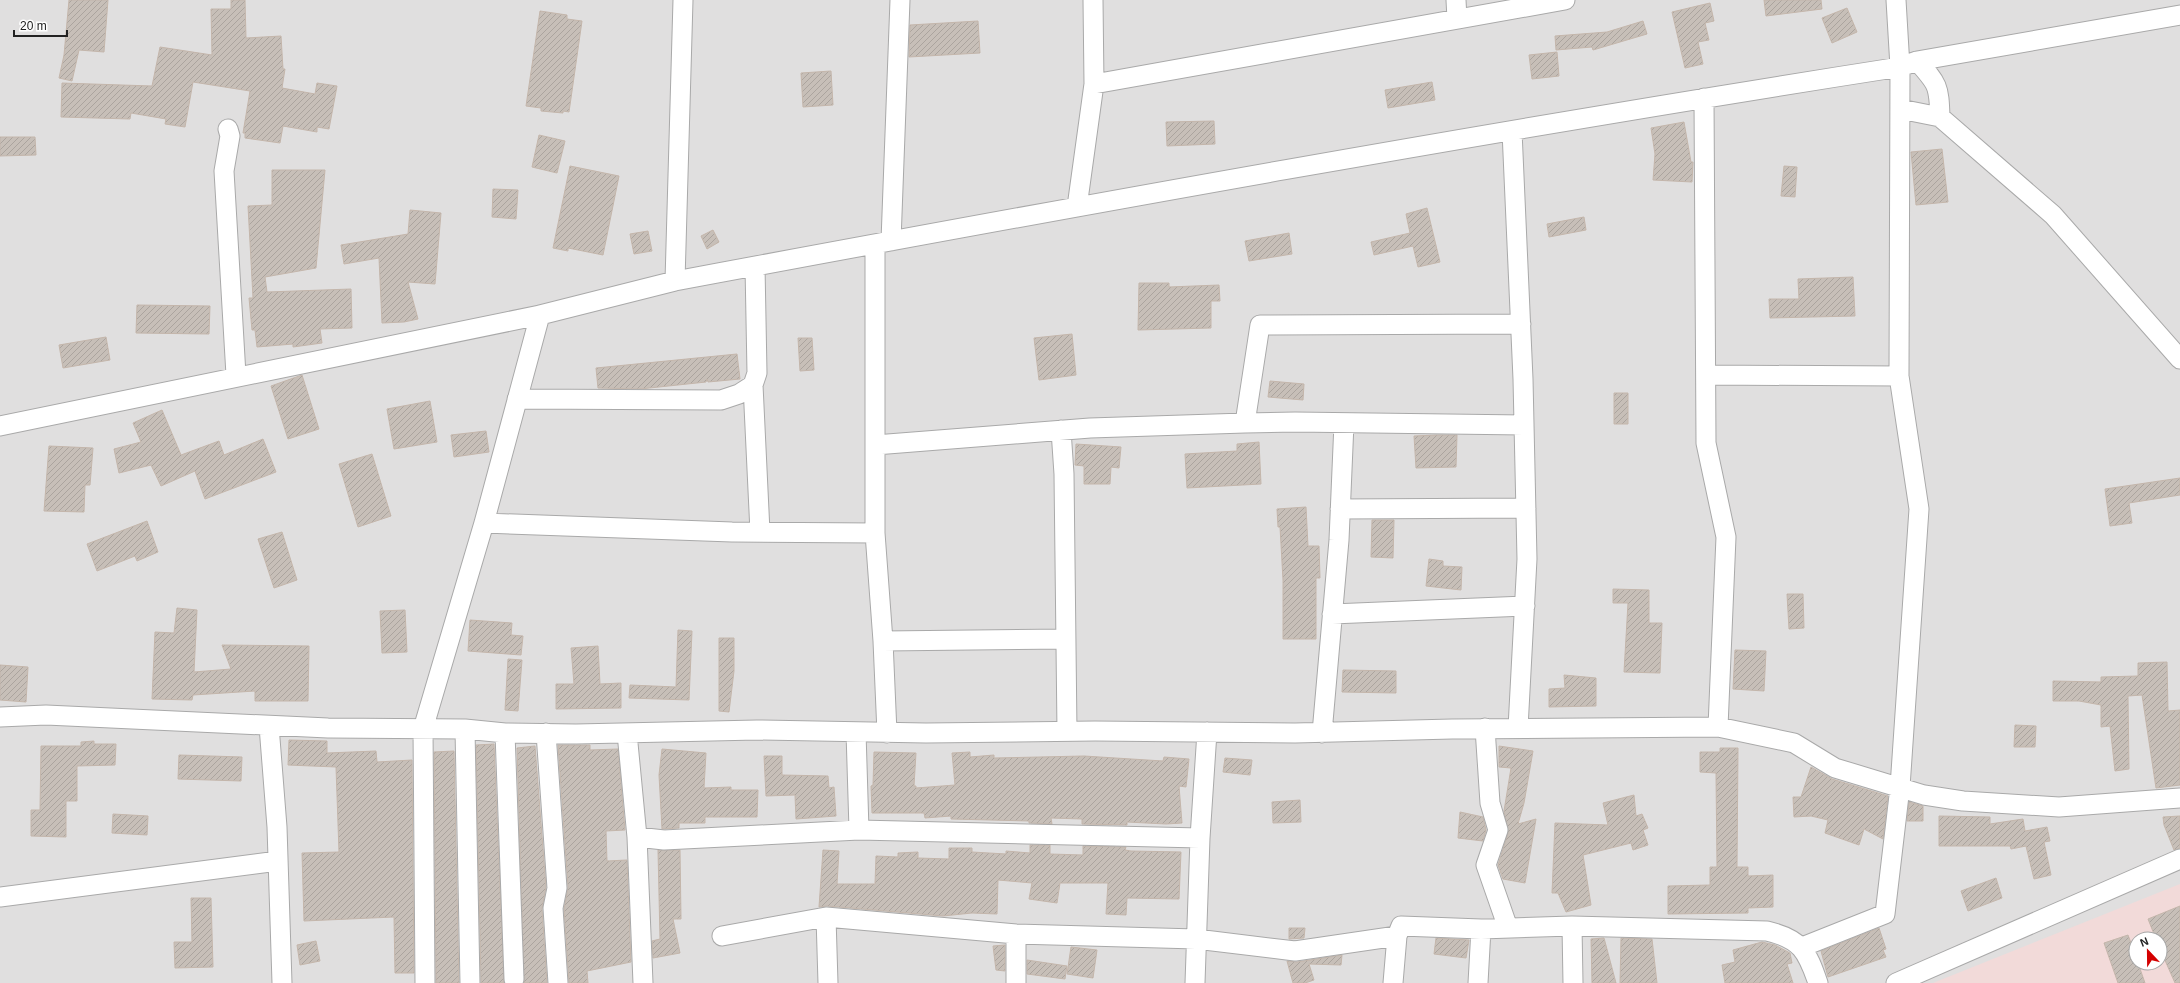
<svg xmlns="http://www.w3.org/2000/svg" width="2180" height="983" font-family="Helvetica,sans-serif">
	<defs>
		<pattern id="building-hatch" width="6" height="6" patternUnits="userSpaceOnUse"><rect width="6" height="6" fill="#c7bfb8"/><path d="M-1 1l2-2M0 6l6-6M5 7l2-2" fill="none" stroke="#aba49e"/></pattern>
	</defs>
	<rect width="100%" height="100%" fill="#f2efe9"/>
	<!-- residential -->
	<path fill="#e0dfdf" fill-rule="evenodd" d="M0,0H2180V983H0ZM2136,939H2160V963H2136Z"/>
	<!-- commercial -->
	<path fill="#f2dad9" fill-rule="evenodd" d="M2180,884V983H1933ZM2136,939H2160V963H2136Z"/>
	<!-- building -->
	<path fill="url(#building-hatch)" stroke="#c4b6ab" d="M69,0H108L104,52L79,50L72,81L59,78L64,55Z
		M231,0H245L246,38L281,36L283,69H285L282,88L315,94L317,83L337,86L329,129L317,127V132L283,126L280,143L245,138V133H243L250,91L193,82L185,127L165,124L166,119L131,113L130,119L61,117L62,83L152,86L160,47L212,55L211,9H231Z
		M1764,0H1821L1822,9L1766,16Z
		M1710,3L1714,21L1705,23L1709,40L1698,42L1703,64L1685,68L1672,12Z
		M1847,8L1857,32L1832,43L1822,18Z
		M540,11L567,15V19L582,21L569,112L563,111V113L541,111V108L526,106Z
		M978,21L980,53L909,57L910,25Z
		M1643,21L1647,34L1593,50L1592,47L1556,50L1555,36L1607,32Z
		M1557,52L1559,76L1532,79L1529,55Z
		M831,71L833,105L803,107L801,73Z
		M1432,82L1435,100L1388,108L1385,90Z
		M1214,121L1215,144L1167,146L1166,122Z
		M1684,122L1691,162H1693L1692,182L1653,180L1655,154L1651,128Z
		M539,135L565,141L557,173L532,167Z
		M0,137H35L36,155L0,156Z
		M1942,149L1948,202L1916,205L1911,152Z
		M570,166L619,176L603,255L568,248V251L553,248Z
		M1784,166L1797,167L1795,197L1781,196Z
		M272,170H325L316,268L265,277L267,292L351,289L352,328L320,329L322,343L293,347V344L257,347L255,330H252L249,298H253L248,206L272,205Z
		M493,189L518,190L516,219L492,217Z
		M1427,208L1440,262L1418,267L1413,246L1374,255L1371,242L1410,233L1406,214Z
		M410,210L441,213L435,284L408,282L418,319L404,322L382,323L379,258L344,264L341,245L408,234Z
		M1584,217L1586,230L1549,237L1547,224Z
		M713,230L719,242L707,249L701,236Z
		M648,231L652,251L634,254L630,234Z
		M1289,233L1292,254L1249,261L1245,241Z
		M1853,277L1855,316L1770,318L1769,299H1799L1798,279Z
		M1139,283H1169V287L1219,285L1220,301H1211V328L1138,330Z
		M137,305L210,306L209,334L136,333Z
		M1072,334L1076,375L1039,380L1034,338Z
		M106,337L110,360L63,368L59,345Z
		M798,338H812L814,370L800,371Z
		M737,354L740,379L708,382L707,379L706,382L640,389L598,388L596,368Z
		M302,375L319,429L288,439L271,386Z
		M1270,381L1304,384L1303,400L1268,397Z
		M1614,393H1628V424H1614Z
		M430,401L437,442L394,449L387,409Z
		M162,410L181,455L219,441L224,455L263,439L276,472L205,499L195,471L161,486L151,465L119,473L114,449L141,442L133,423Z
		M486,431L489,452L454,457L451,435Z
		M1437,435H1457L1456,467L1416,468L1414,436Z
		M1259,442L1261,484L1187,488L1185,454L1237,451V444Z
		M1076,444L1121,447L1119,468L1111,467L1110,484H1084V466L1075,465Z
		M49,446L93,448L90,485H85L84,512L44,511Z
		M372,454L391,516L358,527L339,464Z
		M2180,478V495L2129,503L2132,523L2110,526L2105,489Z
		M1306,507L1308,546H1319L1320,578H1316V639H1283V580L1280,527H1278L1277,509Z
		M1372,520H1394L1393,558L1371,557Z
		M147,521L158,552L137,561L135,556L97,571L87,544Z
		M282,532L297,580L274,588L258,539Z
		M1429,559L1443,561V566L1462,567L1461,590L1426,586Z
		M1613,589L1649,590V623H1662L1660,673L1624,672L1628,603H1613Z
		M1787,594H1803L1804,628L1789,629Z
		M177,608L197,610L194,672L231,669L222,645L309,646L308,701H255V691L193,695L192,700L152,699L155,632L174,633Z
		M405,610L407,652L382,653L380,611Z
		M470,620L512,623L511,635L523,636L521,655L468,651Z
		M678,630L692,631L689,700L629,698L630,685L676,687Z
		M719,638H734V671L729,712L719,711Z
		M598,646L600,684L621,683V708L556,709V684H574L571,648Z
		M1735,650L1766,651L1764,691L1733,689Z
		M508,659L522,660L518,711L505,710Z
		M2167,662L2168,711L2180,710V785L2156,788L2142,695L2128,696L2129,769L2115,771L2110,726L2101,727V705L2079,701H2053V681L2101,682V677L2138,676V663Z
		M0,665L28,667L26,702L0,700Z
		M1343,670L1396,671V693L1342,692Z
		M1564,675L1596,678V706L1549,707V689L1565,688Z
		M2015,725L2036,726L2035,747H2014Z
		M289,740L327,741V753L376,751L377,762L412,760L414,973H395L394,917L304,921L302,853L339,852L336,767L288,765Z
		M94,741V744H116L115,765L77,766V801H66V837L31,836V810H40L41,746H81V742Z
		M494,744L504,983H481L476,745Z
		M558,745H590V750L618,749L625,830L606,831L607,861L627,860L631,962L587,971L588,983H569L564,909L568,887Z
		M535,746L546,887L542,909L547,983H524L517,748Z
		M1499,746L1533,751L1524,803L1518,824L1536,819L1525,883L1503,879L1498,865L1508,833L1504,811L1511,768L1499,767Z
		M1720,748H1738L1737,867H1748V876L1773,875V907L1748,908V913L1668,914V886L1710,885V867H1717L1716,773L1700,772V752H1720Z
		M662,749L706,753L704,788L731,787V790H758L757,817H705V823H679V828L662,829L659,775Z
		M454,751L459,983H436L434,752Z
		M874,752L916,753L914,786H916V788L955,785L952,753L970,752V757L994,755V758L1084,756L1163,761L1164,757L1189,759L1186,787L1179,786L1182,823L1166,824L1127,822V825L1082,824V819L1051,818L1052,824L1029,823V821L951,819V816L925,818L924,813H872L871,786L873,785Z
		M179,755L242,757L241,781L178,779Z
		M764,756H782V775L828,776L829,788L834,787L836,816L796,819L795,795L766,796Z
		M1225,758L1252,760L1250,775L1223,772Z
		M1811,767L1832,779L1888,796L1883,839L1864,829L1859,845L1825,833L1828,820L1811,816L1794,817L1793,797H1801Z
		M1634,795L1636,816L1642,814L1648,828L1643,830L1648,845L1633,850L1631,843L1583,855L1591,905L1566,912L1558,893H1552L1555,823L1608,825L1603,803Z
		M1300,800L1301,822L1273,823L1272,802Z
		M1909,802L1923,806V821H1907Z
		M1460,812L1483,817L1486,830L1483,841L1458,838Z
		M113,814L148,816L147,835L112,833Z
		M1939,816L1990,817V824L2023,819L2025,831L2047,827L2050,841L2044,842L2051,875L2034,879L2026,846L2011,849L2010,846H1939Z
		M2180,816V848L2174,850L2164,825L2163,817Z
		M1030,845H1050V854L1083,855V846L1126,847L1125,850L1131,851L1181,852L1179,899L1127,898L1126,915L1106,914L1108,883H1060L1057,903L1029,899L1032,883L998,880L997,914L972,913L943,916L827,906L819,907L823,850L839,851L837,884H875L876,856L898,857V853L918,852V858L949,859V848H972V852L1006,854V851L1030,853Z
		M658,850H680L681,919H673L680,953L653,958L652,941L660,939Z
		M1996,878L2002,898L1968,911L1961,891Z
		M191,898H211L213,967L175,968L174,942H192Z
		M2180,906V983H2175L2160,949V939H2156L2148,919Z
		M1289,928H1305L1304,938L1289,939Z
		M1879,928L1886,949L1883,950L1886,957L1828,977L1821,951Z
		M2128,935L2136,956V963H2138L2145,983H2118L2104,943Z
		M1436,938L1469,940L1466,958L1434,954Z
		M1604,938L1616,983H1592L1591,939Z
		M1621,938L1652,939L1657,983H1620Z
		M316,941L320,961L300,965L297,945Z
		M1762,942L1775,945L1790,953L1792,963L1787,964L1793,983H1725L1722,965L1735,962L1733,950Z
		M1005,945V971L996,970L993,946Z
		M1071,947L1097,950L1093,978L1067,974Z
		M1342,955L1341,965L1309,964L1314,980L1305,983H1293L1287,961L1297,962Z
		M1027,960L1067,966L1065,979L1027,974Z"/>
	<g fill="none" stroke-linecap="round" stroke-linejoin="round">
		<!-- minor casing -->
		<g stroke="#a9a9a9" stroke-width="21">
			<path id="minor" d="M1456,0L1457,19
				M1917,61C1938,84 1939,86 1940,117
				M1094,84L1565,0
				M1704,98L1706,443L1726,537L1718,727
				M1900,109L1940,117L2053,215L2180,359
				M228,129L230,136L224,171L236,375
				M1512,131L1523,379L1527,559L1518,728
				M1077,207L1094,84L1093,0
				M891,241L900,0
				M875,244V533L883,641L887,733
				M755,266L757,373L753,385L760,532
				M675,281C1082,205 1490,131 1900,67L1917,61L2180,15
				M1706,375L1899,376
				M517,399L721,400L739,394L753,385
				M1245,423L1260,325L1521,324
				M0,426L540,315L675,281L683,0
				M1061,430L1064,474L1067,731
				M875,445L1090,428L1245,423L1295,422L1524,425
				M1340,509L1526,508
				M484,523L732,532L875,533
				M1332,614L1525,606
				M883,641L1066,639
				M0,717L46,715L328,728L465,729L505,733L576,734L757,730L926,733L1095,731L1295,733L1452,729L1718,727L1794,743L1835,768L1924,795L1963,801L2059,807L2180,798
				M269,726L277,827L282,983
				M1485,728L1490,803L1498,830L1486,865L1508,928
				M465,729L470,983
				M856,732L859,830
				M505,733L514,979
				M546,733L557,888L553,908L558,983
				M627,733L637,837L643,983
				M1322,733L1339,540L1344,423
				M637,837L664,840L859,830L1200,838
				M0,897L278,861
				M826,917L828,983
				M1572,926L1573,983
				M1016,934V983
				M722,936L826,917L1016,934L1196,939L1295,951L1397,936
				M1802,947L1885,914L1900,787L1919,509L1899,376L1900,67L1896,0
				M425,983L423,729L484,523L540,315
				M1195,983L1200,838L1207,732
				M1393,983L1397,936L1401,926L1481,929L1572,926L1767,931C1801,939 1807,951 1818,983
				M1478,983L1481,929
				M1896,983L2180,859"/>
		</g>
		<!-- minor -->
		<use href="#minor" stroke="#fff" stroke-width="19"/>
	</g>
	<!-- north arrow -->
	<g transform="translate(2148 951) rotate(338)"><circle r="19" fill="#ffffff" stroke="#a7a7a7"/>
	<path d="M0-3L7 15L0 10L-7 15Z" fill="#d40000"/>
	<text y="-6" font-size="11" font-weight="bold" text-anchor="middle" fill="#222222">N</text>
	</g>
	<!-- scale -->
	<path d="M14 30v6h53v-6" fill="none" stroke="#222222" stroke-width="2"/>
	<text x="20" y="30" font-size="12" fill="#222222" stroke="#ffffff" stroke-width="3" paint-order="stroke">20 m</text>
</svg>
